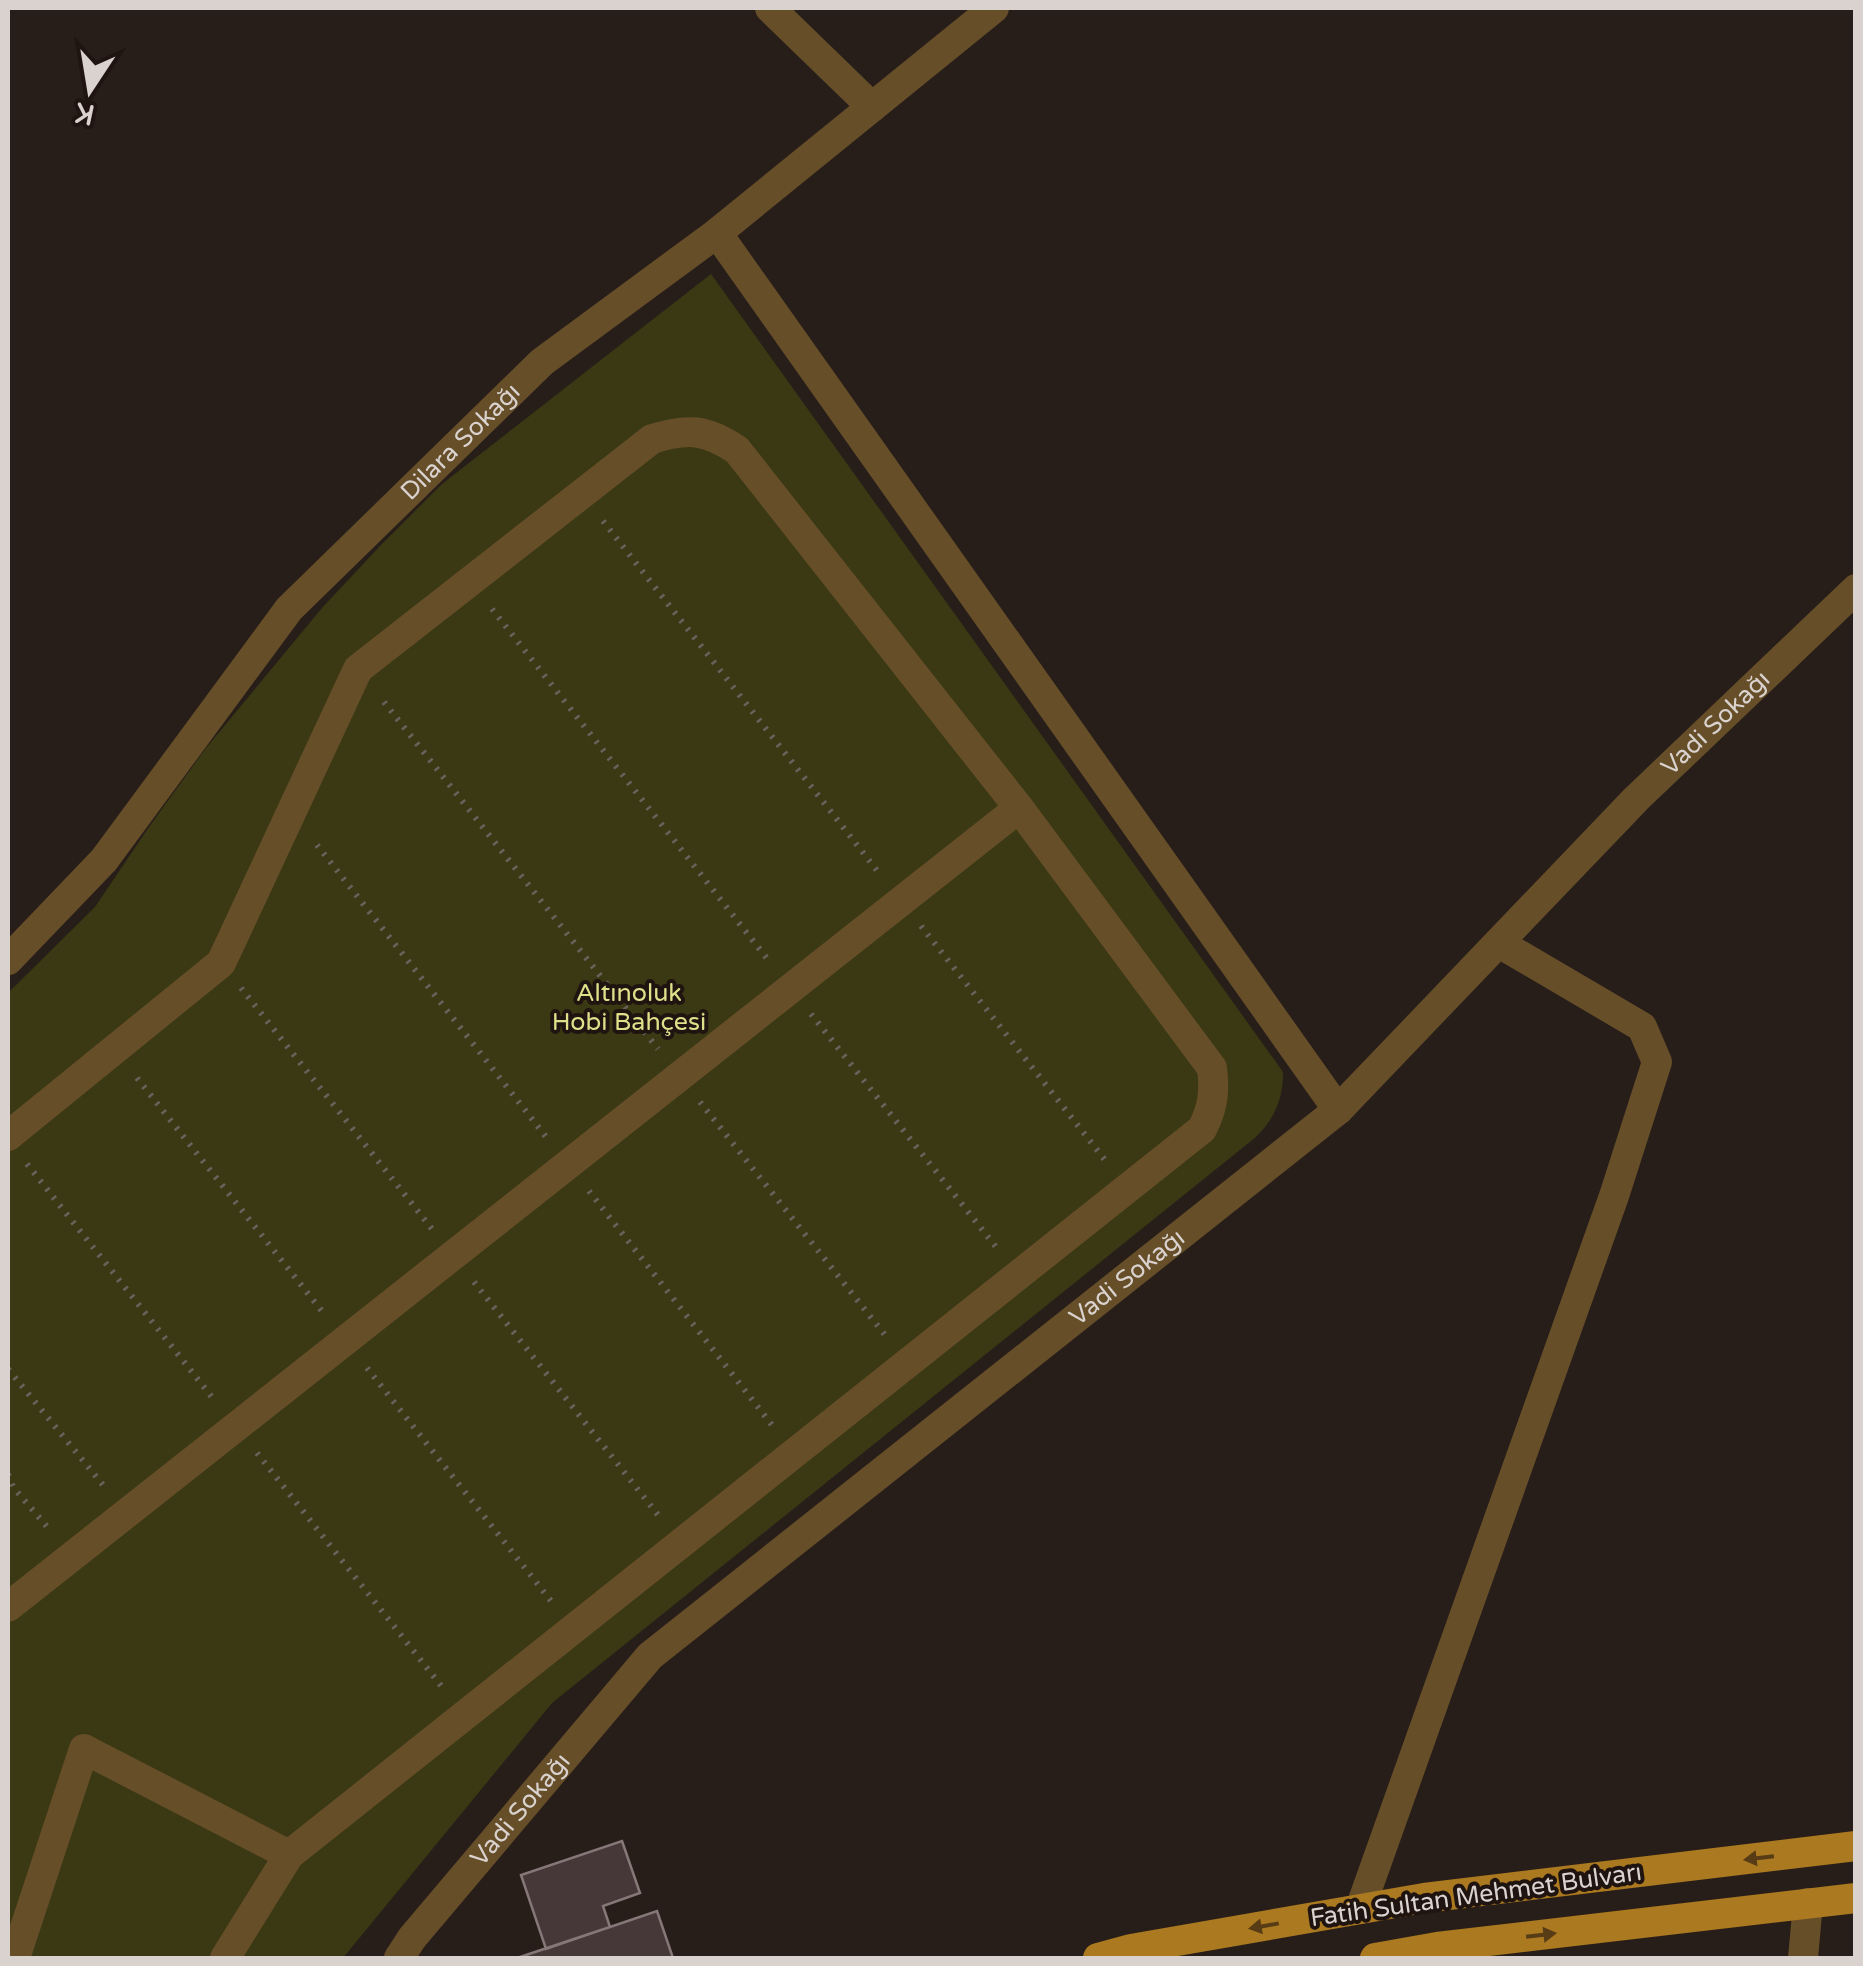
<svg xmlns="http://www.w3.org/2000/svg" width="1863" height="1966" font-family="'Varela Round',sans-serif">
	<rect width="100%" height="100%" fill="#281e19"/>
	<!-- green -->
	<path fill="#3a3913" d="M711,274L1283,1072C1283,1099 1275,1118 1256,1137L552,1703L343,1958H8V993L95,907L149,827L206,748L322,608L381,545L442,484Z"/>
	<!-- building -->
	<path fill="#463839" stroke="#867778" stroke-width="2.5" d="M622,1841L640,1893L603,1906L610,1927L546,1949L521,1875Z
		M657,1911L673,1958H517L610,1927Z"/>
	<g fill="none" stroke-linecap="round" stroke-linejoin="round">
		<!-- path -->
		<path stroke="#6a615c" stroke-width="6" stroke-dasharray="2.5 8" stroke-linecap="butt" d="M603,521L879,873
			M492,609L769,961
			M384,702L658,1049
			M317,845L547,1138
			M921,926L1105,1160
			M241,988L432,1229
			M811,1014L996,1247
			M137,1078L325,1315
			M700,1102L885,1335
			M27,1164L215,1401
			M589,1191L772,1425
			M474,1282L658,1515
			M367,1368L551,1601
			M8,1369L103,1485
			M257,1453L442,1687
			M8,1474L13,1487L49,1529"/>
		<!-- minor -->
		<g stroke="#664e29" stroke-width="30">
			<path d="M770,8L872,107"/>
			<path d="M717,233L1338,1110"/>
			<path id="s1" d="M8,960L104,860L289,609L542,362L717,233L994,8"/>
			<path d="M8,1136L221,963L358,669L652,439C687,428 706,429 737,450L1019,808L1212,1068C1215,1091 1213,1108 1202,1129L289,1855L225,1958"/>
			<path d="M8,1607L1019,808"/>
			<path d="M1360,1909L1614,1196L1657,1062L1642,1027L1499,943"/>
			<path d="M15,1958L84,1749L289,1855"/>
			<path id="s2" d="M399,1958L412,1938L650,1656L1338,1110L1636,799L1856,589"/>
			<path d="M1803,1958L1808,1903"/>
		</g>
		<!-- major -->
		<path stroke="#ab7920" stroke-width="30" d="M1098,1958L1131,1949L1424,1898L1856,1846
			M1375,1958L1437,1947L1856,1898"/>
	</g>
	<!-- one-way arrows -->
	<defs><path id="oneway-solid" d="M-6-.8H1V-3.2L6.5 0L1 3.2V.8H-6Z" transform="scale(2.5)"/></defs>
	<g fill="#573c16">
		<use href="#oneway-solid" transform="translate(1759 1858) rotate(173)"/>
		<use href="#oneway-solid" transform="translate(1264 1926) rotate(170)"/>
		<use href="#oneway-solid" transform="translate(1541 1935) rotate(-7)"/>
	</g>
	<g text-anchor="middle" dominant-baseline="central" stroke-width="8" stroke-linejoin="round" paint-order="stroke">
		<!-- street labels -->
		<g font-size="25" fill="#d9d2ce" stroke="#1f1410">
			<text stroke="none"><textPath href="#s1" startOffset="690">Dilara Sokağı</textPath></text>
			<text stroke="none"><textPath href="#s2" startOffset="1812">Vadi Sokağı</textPath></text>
			<text stroke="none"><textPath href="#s2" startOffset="1002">Vadi Sokağı</textPath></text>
			<text stroke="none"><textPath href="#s2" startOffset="192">Vadi Sokağı</textPath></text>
			<text transform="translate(1476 1895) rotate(-8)">Fatih Sultan Mehmet Bulvarı</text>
		</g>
		<!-- park labels -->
		<g font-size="25" fill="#e0df8a" stroke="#1f1410">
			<text x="629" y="993">Altınoluk<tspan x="629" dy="29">Hobi Bahçesi</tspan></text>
		</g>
	</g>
	<!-- border -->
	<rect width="1863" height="1966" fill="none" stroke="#d9d2ce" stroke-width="20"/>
	<!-- north arrow -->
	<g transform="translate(90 90) rotate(192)" stroke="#1f1410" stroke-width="8" paint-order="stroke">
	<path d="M0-8L18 38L0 25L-18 38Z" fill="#d9d2ce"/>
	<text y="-15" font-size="28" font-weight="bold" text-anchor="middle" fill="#d9d2ce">K</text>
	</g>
</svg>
